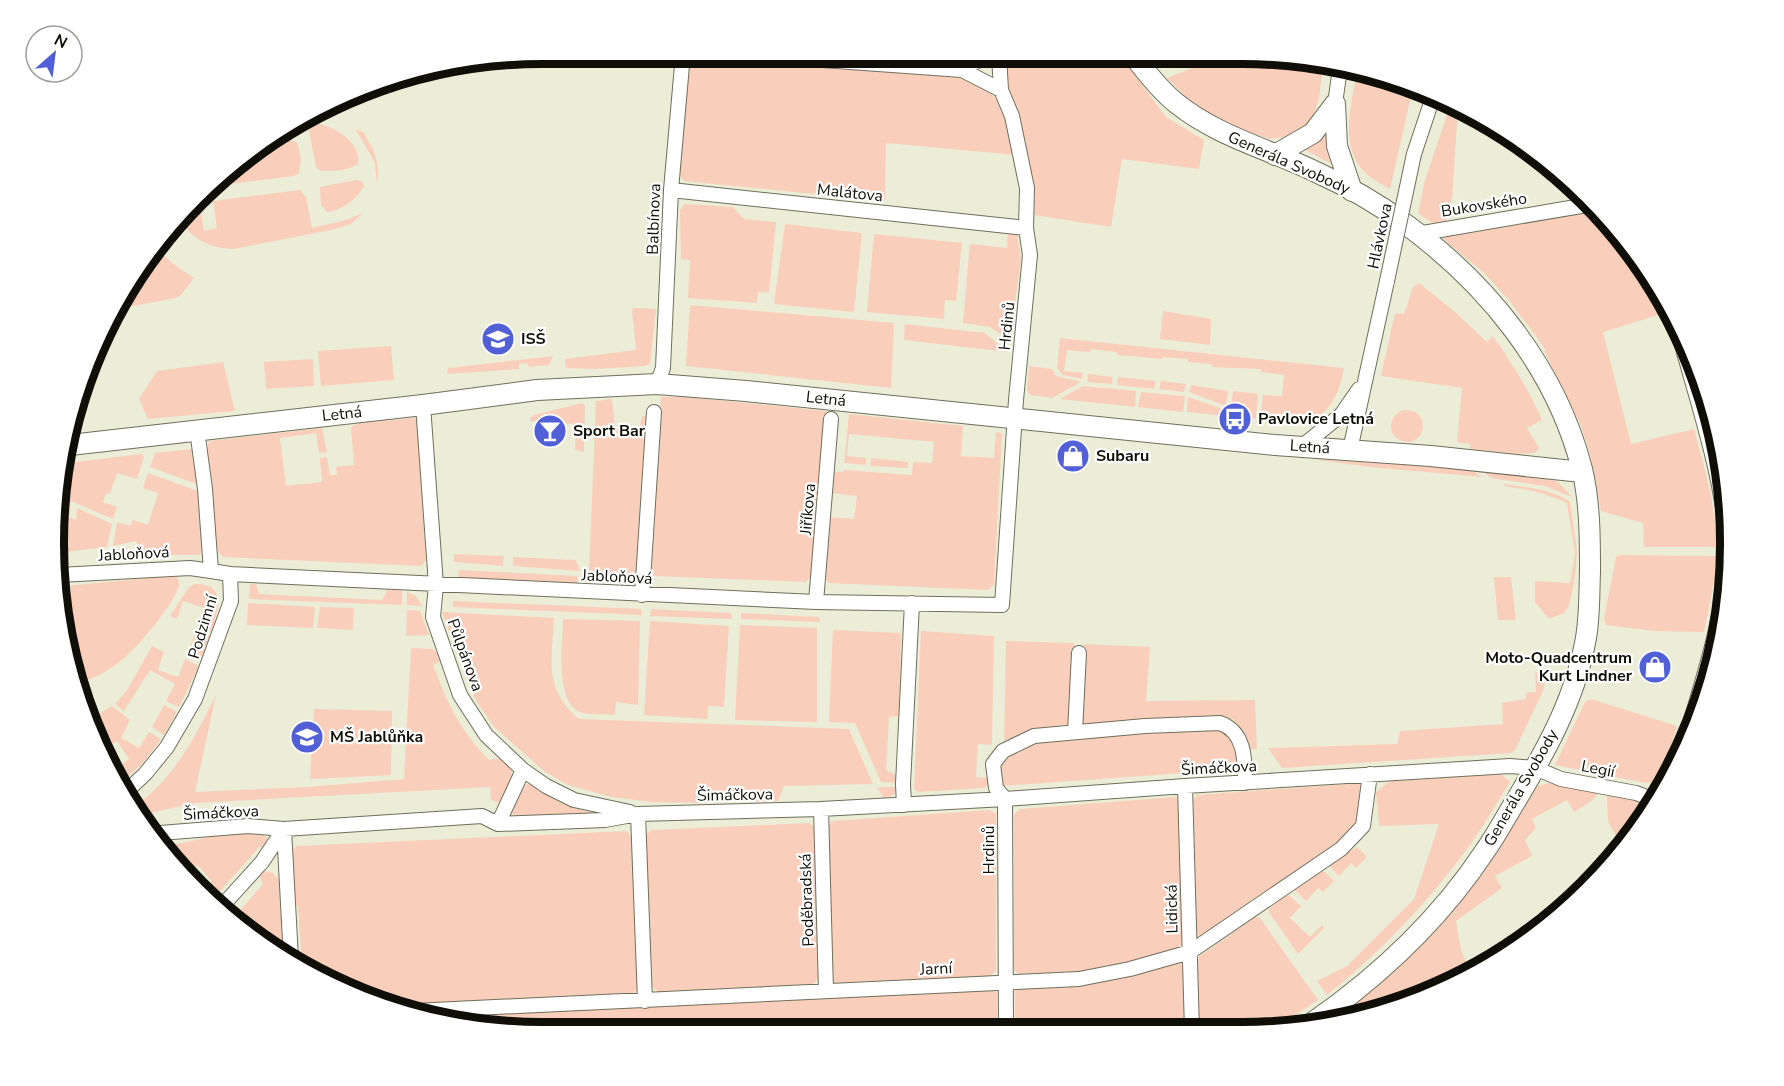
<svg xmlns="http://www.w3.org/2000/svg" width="1784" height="1086" font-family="'Nunito Sans',sans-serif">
	<rect width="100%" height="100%" fill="#ebedd7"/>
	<!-- green -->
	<path fill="#f9cfbb" d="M821,54L980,55L951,61Z
		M1006,55H1120L1166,117L1204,140L1199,169L1122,159L1111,227L1034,215L1025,157L1005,74Z
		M1260,55H1273L1323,65L1319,99L1310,125L1291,136L1269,139L1235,127L1191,102L1167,78L1205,63L1260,58Z
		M695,57L961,75C1005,95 1005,112 1016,155L886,143L885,201L684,181L679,174L688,63Z
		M1357,72L1399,80L1413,87L1390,189C1380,183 1367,177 1360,167C1340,139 1352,103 1357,72Z
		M1450,106L1458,109L1452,198L1446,222L1435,225L1418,213L1425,180Z
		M318,123C336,128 362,143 358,164C349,171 332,171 320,171L316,167L309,131L312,124Z
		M1329,127L1334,165L1305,150Z
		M356,130L363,132C374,149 381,164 377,184L375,163Z
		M286,140L297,142L301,159L299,173L294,176L215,186C240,161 250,147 286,140Z
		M356,180L363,182L364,186C356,200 343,210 327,212L321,205L320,187Z
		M300,190L306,197L312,228L346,220L363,213L351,224L331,230L233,249C210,248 194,240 179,221L200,203L204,231L217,228L213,201Z
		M685,204L733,207L744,219L776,222L769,293L758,292L757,303L688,298L690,260L681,259L680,210Z
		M1598,211C1624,243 1655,272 1665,313L1603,332L1631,444L1694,429C1704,467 1717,507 1716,547H1644L1643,523L1601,511L1591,457L1581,426L1544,351L1546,350L1509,300L1483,272L1444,240L1443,235Z
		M785,224L862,233L854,312L774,304Z
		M1008,231L1017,235L1021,258L1010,341L990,327L963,323L970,244L1007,248Z
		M874,234L962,243L956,301L945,300L944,319L867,312Z
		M155,246L172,263L194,278L181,295L176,298L122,308Z
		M1419,283L1455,312L1487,342L1493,336C1512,363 1529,390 1542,420L1527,428L1539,448L1535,453L1518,454L1470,449V444L1457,442L1462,388L1381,376L1395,313L1404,314L1413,287Z
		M690,305L894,323L891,388L686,366Z
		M634,308L656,309L650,364L645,366L596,369L566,368L565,359L636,350L632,310Z
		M1163,311L1211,319L1210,345L1160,339Z
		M905,324L985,333L1008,352L904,340Z
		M1060,338L1344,368C1340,391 1330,418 1304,421C1290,423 1274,420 1260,419L1263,395L1282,396L1284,375L1261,372V369L1212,367L1211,364L1188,362V359L1163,357L1162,359L1117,355L1116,352L1091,349L1090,352L1067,350L1064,371L1083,373L1082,379L1063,375L1057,368Z
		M391,346L394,380L321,386L318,351Z
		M553,356L549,365L529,367L528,363L519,364V369L447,374L448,368Z
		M313,359L314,386L266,389L264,362Z
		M223,362L235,411L148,419L139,399L157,371Z
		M1029,366L1052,369L1056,376L1081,382L1052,398L1031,395L1028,393L1027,390Z
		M1088,374L1113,377L1112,384L1087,382Z
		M1118,377L1156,381L1154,389L1117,385Z
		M1161,381L1186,384L1184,392L1159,389Z
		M1191,385L1228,391L1226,406L1189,392Z
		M1083,386L1136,391L1135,407L1060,399Z
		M1233,391L1258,394L1256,419L1230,416Z
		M1141,392L1185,396L1183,412L1138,407Z
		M661,397H686L826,411L811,576L806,582L654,576L648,569Z
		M1188,397L1226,410L1225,416L1187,412Z
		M612,399L615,429H627V426H640L642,416H648L637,570L630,574L589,573L596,401Z
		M582,403L585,406L584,452L575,450L576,424L530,421V418L534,415Z
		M1391 426a16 16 0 1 1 32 0a16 16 0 1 1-32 0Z
		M849,414L963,426L961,456L994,458L996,432L1002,433L994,585L988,590L829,583L823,576L829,517L854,519L857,496L830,493L831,472H843L844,470L912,475L913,462L932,463L934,442L849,434L847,456L866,458V465L844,463Z
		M415,418L417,419L426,560L421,566L223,557L218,552C215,528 203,461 209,441L322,428L327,452L319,453L316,433L280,438L286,486L322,482L320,458L327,457L330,475H337L336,467L354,465L351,427L359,423Z
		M192,449L197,484L150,467L155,453Z
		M142,454L144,457L137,479L117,473L110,494L106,493L103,502L117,507L113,519L71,501L70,514L60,510L67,463Z
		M871,458L908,462V468L871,466Z
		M1311,459L1458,467L1471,470L1482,477L1370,467Z
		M1481,470L1551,479L1559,483L1572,497L1545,486L1491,478Z
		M148,473L198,491L204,543L200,555H142L136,541L113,546L117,522L130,526L133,520L148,525L158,493L143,488Z
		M1504,484C1525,487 1552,489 1570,502L1577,551L1575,577L1569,606L1564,613L1549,619L1535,602V581L1570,583L1575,553L1567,503C1546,493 1526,489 1504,486Z
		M77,508L112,524L107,547L65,552L59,514L76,520Z
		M454,554L504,556L503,566L454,562Z
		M1619,555L1716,556L1714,582L1704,632L1655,631L1606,625L1604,619L1616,557Z
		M513,557L576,560L580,571L513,566Z
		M459,570L577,576L578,585L458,579Z
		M176,576C178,580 179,581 179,585C176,602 137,648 123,659C110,670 95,678 79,684L67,586L156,577Z
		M1494,577H1511L1516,620H1498Z
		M194,584C228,583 218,611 211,632L197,626L204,608L183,601L177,619L170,616L189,587Z
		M250,584H256L259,594L382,600L388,589L402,591V605L249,599Z
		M407,592L416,596L422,606L407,605Z
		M453,601L641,609L642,615L453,607Z
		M248,603L315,607L313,628L247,625Z
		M320,607L354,608L353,630L317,628Z
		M651,609L731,613L732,619L650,616Z
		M407,610L420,611L429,635L406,636Z
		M442,612L554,618C552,660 543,689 579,719L849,729L873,784L784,786L778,801L703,803L652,802L611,797L568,785L545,772L494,727L475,699Z
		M741,613L819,617L820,622L741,619Z
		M563,619L640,621L638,705L616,702L615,715C605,714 592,715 583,713C553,705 563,642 563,619Z
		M650,621L729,626L724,707L708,706L707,719L644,715Z
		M740,625L817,628V722L735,720Z
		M833,630L901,633L899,716L889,717L886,770L898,776L897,783L881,782L855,723L829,722Z
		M196,631L210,636L201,660L187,655Z
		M921,631L994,636L992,745L978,744L976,777L987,778L989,782L985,788L918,792L914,789Z
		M1006,641L1074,643L1070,724L1033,730L1004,741Z
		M1084,644L1150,647L1146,701L1255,700L1257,749L1247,750L1233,719L1082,726Z
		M152,646L164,652L158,670L178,677L185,659L199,666L179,707L166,701L175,684L150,670L124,711L115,704L127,690Z
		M411,648L433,649L444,660L433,665C448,704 459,729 489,760L502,758L511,766L512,777L502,804L491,800L490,787L196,803L149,813L153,836L136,805C174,779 196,735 216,695L195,792L307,787L404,779Z
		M1535,671L1546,677L1543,691L1515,750L1511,753L1282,768L1268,748L1397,744L1400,731L1503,724L1502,703L1526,699V693L1536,692Z
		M1591,699L1677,726L1664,772L1653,783L1640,782L1555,765L1585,702Z
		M164,705L177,712L164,735L152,727Z
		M112,706L130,720L121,738L139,748L149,732L161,739L142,764L123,781L116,768L129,759L117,741L106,748L90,719Z
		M314,709L392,711L391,775L310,779Z
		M1218,726L1232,734L1240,769L1002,786L998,775L1000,763L1033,742Z
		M1501,774L1510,782C1497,803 1484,825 1470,845C1429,901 1381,952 1327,995L1317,981L1347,966L1414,899L1439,824L1379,826L1376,792L1390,781Z
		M529,783L563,804L598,815L517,818L513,815L511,811L522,787Z
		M1362,783C1365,805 1358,821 1346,839L1203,938L1196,934L1193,800L1197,795Z
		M1549,783L1598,793L1592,801L1574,812L1567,800L1532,819L1536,828L1525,840L1532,856L1495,876L1502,888L1456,921L1461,950L1470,973L1398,1006L1341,1017L1418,947L1493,857L1535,787Z
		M877,787H897L895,794L884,799Z
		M1607,795L1636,799L1643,813L1639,825L1624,843C1605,826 1608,820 1607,795Z
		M1175,797L1179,800L1183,942L1179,948L1123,964L1079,972L1019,974L1014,970V815L1020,809Z
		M990,810L996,814V970L991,976L834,983L829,978L826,828L832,821Z
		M810,823L815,828L818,979L813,984L659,993L651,985L644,836L652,830Z
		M626,831L633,838L641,986L634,993L383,1005L302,965L298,906H294L291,851L297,846Z
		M253,833L262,834L268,839L269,843L264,848L260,846L215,897L205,888L212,882L198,865L189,873L162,847L209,837Z
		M1357,847L1367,857L1356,868L1351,863L1339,876L1329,866Z
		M260,870L273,873L279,880L284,956L271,949L235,916L263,884L258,873Z
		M1321,871L1325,872L1334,881L1323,892L1318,888L1306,901L1295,890Z
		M1286,895L1290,896L1301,906L1290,918L1310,937L1322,925L1324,928L1298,954L1269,912V909Z
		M1255,917L1260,918L1318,1000L1272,1031H1198L1197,963L1200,956Z
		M1179,962L1184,967L1185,1031H1015V992L1018,987L1089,983L1124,977Z
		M986,990L997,992V1031H511L435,1016Z"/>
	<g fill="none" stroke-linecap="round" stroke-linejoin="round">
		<!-- street casing -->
		<g stroke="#6d6f5c" stroke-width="16">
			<path id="street" d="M738,54L962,70L1001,90
				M962,70L987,55
				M1335,104L1340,68
				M1414,154L1433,97
				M671,190L1026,228
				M1417,234L1593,204
				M1677,327C1695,395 1723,475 1727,545C1728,555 1726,566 1725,577C1719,635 1698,693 1683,749
				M657,384L663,368L671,190L683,54
				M423,405L436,585L433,617L460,695L486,735L523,770L546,786L574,800L630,812
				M1301,447L1341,415L1359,389
				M1350,450L1387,281
				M230,574L816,602L1002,605L1016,400L1030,255L1026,228L1027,188L1012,116L1001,90L999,55
				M59,575L190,568L211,571
				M642,595L654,412
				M816,602L831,419
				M1075,732L1079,653
				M1185,786L1192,1031
				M128,790L145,774L167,747L195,699L231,601L230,574L211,571L205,489L197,430
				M904,805L903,784L912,603
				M821,809L826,991
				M638,814L645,1001
				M498,824L523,770
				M284,829L291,959
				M160,833L248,826L284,829L482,816L498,824L605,820L638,814L821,809L1005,799L1185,786L1510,766L1535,768L1561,779L1636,793L1655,800
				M223,905L262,862L284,829
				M413,1011L1079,979L1130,969L1190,952L1341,849L1363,826L1370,774
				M1006,1031L1005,799L996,788L993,764L1003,751L1034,736L1145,726L1220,723C1245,732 1245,759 1245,783"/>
		</g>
		<!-- secondary casing -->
		<g stroke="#6d6f5c" stroke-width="22">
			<path id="secondary" d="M1133,55C1145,71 1160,90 1176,103C1217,136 1268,149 1314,171C1345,185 1377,203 1404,223C1487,283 1556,368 1582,469C1590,502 1590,538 1590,572C1589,595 1590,620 1585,643C1574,702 1543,756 1512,807C1503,822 1495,837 1485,851C1440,919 1378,977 1312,1023
				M1335,104L1337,146L1352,191
				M1275,155L1313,133L1335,104
				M70,445L423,405L537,390L657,384L746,391L1275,445L1431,456L1582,472"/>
		</g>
		<!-- street -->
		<use href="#street" stroke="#fff" stroke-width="14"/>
		<!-- secondary -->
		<use href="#secondary" stroke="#fff" stroke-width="20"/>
		<!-- street-bridge casing -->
		<g stroke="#6d6f5c" stroke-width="16" stroke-linecap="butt">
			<path id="street-bridge" d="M1387,281L1414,154"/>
		</g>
		<!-- street-bridge -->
		<use href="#street-bridge" stroke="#fff" stroke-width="14"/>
	</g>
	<!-- icons -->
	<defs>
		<g id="school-disc" transform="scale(1.725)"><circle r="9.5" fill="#5160d6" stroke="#fff"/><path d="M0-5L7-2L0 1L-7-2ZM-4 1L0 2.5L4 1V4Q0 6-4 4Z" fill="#fff"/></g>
		<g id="bus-disc" transform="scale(1.725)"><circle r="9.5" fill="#5160d6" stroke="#fff"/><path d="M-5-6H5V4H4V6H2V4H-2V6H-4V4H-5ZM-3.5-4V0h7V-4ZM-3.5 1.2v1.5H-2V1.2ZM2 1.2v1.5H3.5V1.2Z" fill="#fff"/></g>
		<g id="bar-disc" transform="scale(1.725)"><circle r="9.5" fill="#5160d6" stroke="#fff"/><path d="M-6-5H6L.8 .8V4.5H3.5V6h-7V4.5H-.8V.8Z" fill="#fff"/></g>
		<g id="shop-disc" transform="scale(1.725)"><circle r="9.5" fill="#5160d6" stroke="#fff"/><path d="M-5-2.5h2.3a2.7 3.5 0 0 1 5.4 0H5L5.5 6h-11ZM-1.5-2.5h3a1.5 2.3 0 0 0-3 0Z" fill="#fff"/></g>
	</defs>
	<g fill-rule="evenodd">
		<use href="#school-disc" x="498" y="339"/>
		<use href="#bus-disc" x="1235" y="419"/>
		<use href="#bar-disc" x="550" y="431"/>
		<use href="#shop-disc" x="1073" y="456"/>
		<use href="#shop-disc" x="1655" y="667"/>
		<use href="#school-disc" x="307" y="737"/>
	</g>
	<g text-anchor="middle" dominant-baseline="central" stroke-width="4.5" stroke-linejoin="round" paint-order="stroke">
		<!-- street labels -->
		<g font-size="16" fill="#0f0f08" stroke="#fff">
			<text transform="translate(1289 163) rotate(24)">Generála Svobody</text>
			<text transform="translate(850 193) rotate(6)">Malátova</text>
			<text transform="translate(1484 205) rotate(-9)">Bukovského</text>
			<text transform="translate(654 219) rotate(-88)">Balbínova</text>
			<text transform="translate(1380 236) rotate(-78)">Hlávkova</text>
			<text transform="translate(1007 326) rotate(-84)">Hrdinů</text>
			<text transform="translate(826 399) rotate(6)">Letná</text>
			<text transform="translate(342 414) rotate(-6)">Letná</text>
			<text transform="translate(1310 447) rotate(4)">Letná</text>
			<text transform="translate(808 509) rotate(-85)">Jiříkova</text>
			<text transform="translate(134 554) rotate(-3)">Jabloňová</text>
			<text transform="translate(617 577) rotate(3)">Jabloňová</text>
			<text transform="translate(203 627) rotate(-73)">Podzimní</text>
			<text transform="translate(465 655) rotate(70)">Půlpánova</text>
			<text transform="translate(1219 768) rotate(-3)">Šimáčkova</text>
			<text transform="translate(1598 769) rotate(11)">Legií</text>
			<text transform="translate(1521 788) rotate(-60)">Generála Svobody</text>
			<text transform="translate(735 795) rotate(-1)">Šimáčkova</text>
			<text transform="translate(221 813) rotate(-3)">Šimáčkova</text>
			<text transform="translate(989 850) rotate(-90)">Hrdinů</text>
			<text transform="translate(807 900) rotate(-92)">Poděbradská</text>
			<text transform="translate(1172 909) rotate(-91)">Lidická</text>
			<text transform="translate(936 969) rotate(-3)">Jarní</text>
		</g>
		<!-- poi labels -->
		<g font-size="16" font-weight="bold" fill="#0f0f08" stroke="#fff" text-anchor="start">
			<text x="521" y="339">ISŠ</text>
			<text x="1258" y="419">Pavlovice Letná</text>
			<text x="573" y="431">Sport Bar</text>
			<text x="1096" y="456">Subaru</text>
			<text x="1632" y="658" text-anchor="end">Moto-Quadcentrum<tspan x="1632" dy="18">Kurt Lindner</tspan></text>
			<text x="330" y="737">MŠ Jablůňka</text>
		</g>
	</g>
	<!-- crop -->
	<path d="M0 0H1784V1086H0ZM542 64H1242A478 478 0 0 1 1720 542V544A478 478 0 0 1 1242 1022H542A478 478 0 0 1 64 544V542A478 478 0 0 1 542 64Z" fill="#fff" fill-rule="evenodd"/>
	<path fill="none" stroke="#0f0f08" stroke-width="8" d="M542 64H1242A478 478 0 0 1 1720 542V544A478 478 0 0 1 1242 1022H542A478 478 0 0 1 64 544V542A478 478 0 0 1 542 64Z"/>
	<!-- north arrow -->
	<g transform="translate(54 54) rotate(28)"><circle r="28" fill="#ffffff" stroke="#9f9f9c" stroke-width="1.5"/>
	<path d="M0-4.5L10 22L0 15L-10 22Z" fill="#5160d6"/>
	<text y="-9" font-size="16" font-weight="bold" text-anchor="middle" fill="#0f0f08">N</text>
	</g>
</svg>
